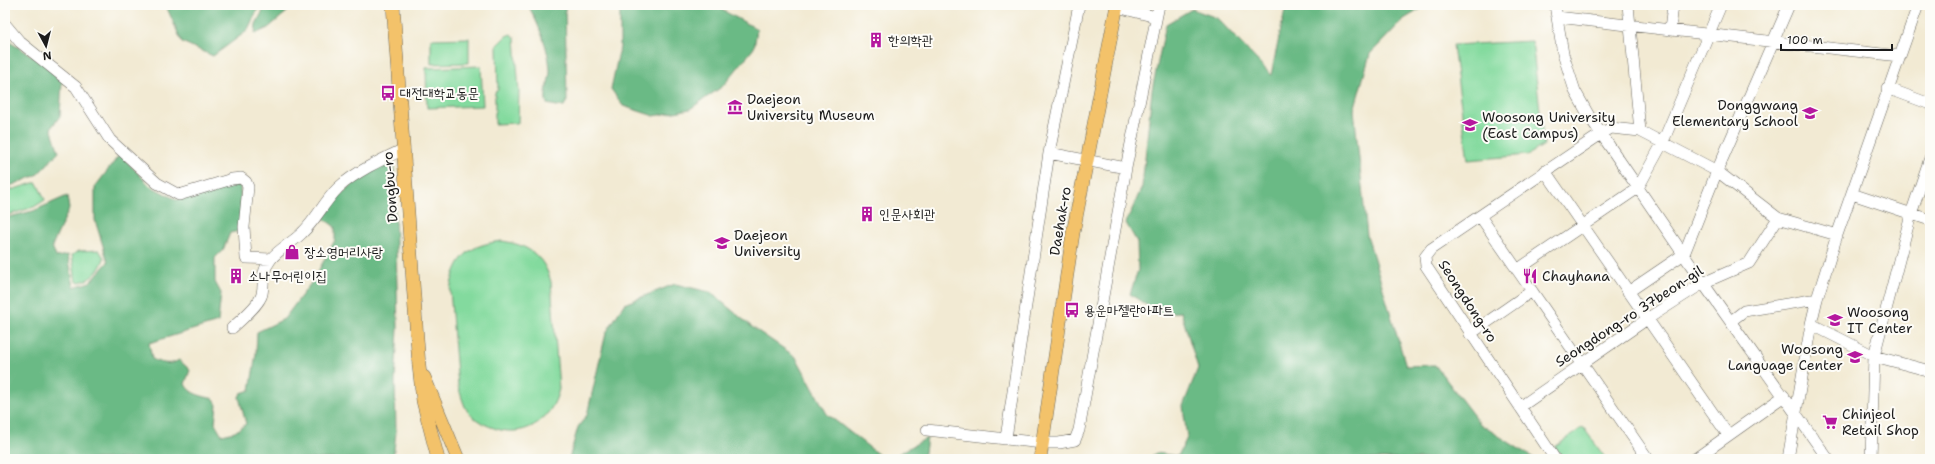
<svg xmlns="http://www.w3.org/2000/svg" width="1935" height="464" font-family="'Shantell Sans','Poor Story',sans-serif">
	<rect width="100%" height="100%" fill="#fdfcf7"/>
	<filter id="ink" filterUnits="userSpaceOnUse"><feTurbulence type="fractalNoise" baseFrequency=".025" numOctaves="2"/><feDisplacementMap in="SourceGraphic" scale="8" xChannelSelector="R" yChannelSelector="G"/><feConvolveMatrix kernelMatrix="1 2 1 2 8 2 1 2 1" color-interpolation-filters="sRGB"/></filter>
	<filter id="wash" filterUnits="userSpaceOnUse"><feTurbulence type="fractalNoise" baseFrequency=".012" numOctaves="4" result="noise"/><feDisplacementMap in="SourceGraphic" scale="16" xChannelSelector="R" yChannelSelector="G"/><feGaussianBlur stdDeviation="0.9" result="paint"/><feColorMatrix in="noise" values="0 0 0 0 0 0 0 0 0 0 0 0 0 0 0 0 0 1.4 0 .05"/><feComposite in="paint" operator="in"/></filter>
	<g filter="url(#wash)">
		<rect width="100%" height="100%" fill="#f2ead3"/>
		<!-- green -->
		<path fill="#83da9e" stroke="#507b5d" d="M511,34L515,38L519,92L518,123L495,124V92L498,90L497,45L506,36Z
			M469,38V63L431,64V39Z
			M1532,41L1544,145L1528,155L1468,160L1453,45Z
			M481,66L483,106L427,108L426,68Z
			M33,183H37L45,200L34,207L5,216V192Z
			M502,241C529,245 544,256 551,282L559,389C552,421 523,440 491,427C483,424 474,419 468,412C463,405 461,394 458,386L450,290C456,256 469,245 502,241Z
			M99,250L104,258C101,270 89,283 76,282L72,255L79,251Z
			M1583,427L1606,459H1564L1555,447Z"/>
		<!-- forest -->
		<path fill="#6aba85" stroke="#436b50" d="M158,5H260L247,31L213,56L182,42L167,8Z
			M266,5H295L268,28L255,34L256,24Z
			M528,5H565L567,101L564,106H557L547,104C543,93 550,81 550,70C549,49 538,23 528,5Z
			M620,5H721L722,10L757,29L754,48L723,86L690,109L654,116L623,106L611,89L620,47Z
			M1286,5H1474L1424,7L1404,19L1370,54L1354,110L1367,235L1406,366L1435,365L1480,424L1535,459H1148L1156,453L1178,456L1187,438L1183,406L1198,368L1181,312L1158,313L1130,294L1138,270L1137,242L1126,223L1142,187L1152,90L1166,24L1192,9L1217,18L1271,75Z
			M5,34L11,43L39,60L62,81L60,116L51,128L59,152L37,175L5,188Z
			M120,154L150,186L177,200L240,182L241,209L239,231L230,233L223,250L215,258V282L221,293L218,322L149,343L152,359C161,363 170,366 179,360L190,370L185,384C190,395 203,396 214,399L217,405L215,423L222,435L235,432L246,424L239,397L241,393L250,390L256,354L257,332L284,319L314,279L335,240V227L322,217C330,201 364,172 382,167C386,165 390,166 394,165L398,329L395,381L396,432L393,459H5V218L33,211L67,196L69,209L52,246L56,257L68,255L74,287L90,282L108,262L95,220V187Z
			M675,284L710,292L752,327L796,357L827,414L884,459H569L578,427L587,415L606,333L624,304Z
			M927,438L924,459H889Z"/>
	</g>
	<g filter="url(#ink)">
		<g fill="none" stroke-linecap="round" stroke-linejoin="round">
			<!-- minor casing -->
			<g stroke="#67645c" stroke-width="12">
				<path id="minor" d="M1555,5L1563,54L1575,91L1589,116L1703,283L1828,459
					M1628,5L1640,131
					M1117,7L1156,17
					M1557,17L1899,56
					M5,24L20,42L76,87L110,140L157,183L179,195L232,179L241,178L246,182L248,187L244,227L246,258L271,259
					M1670,30L1673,5
					M1887,88L1930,104
					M1049,153L1126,168
					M1545,171L1728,435
					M1852,194L1930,220
					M1480,216L1648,459
					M1517,270L1638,188L1662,144L1721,5
					M1628,292L1684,254L1717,171L1789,5
					M1731,321L1744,311L1817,299
					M1811,324L1874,356L1930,371
					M232,328C240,321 260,304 262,294C265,279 260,274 271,259C280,248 292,243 302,233C316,220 324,202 338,188C355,172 383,159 404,149
					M1470,334L1532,291
					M1520,407L1647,319L1703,283L1749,263L1778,218
					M927,430L1042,443H1059L1075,440L1079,430L1126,168L1159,5
					M1006,438L1049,153L1079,5
					M1555,459L1426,266L1425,257L1431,249L1601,134L1611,128L1640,131L1717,171L1778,218L1837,235
					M1695,459L1784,396
					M1788,459L1811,324L1817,299L1837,235L1918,5
					M1871,459L1874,356L1911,214L1930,158"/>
			</g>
			<!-- major casing -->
			<g stroke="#67645c" stroke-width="14">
				<path id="major" d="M393,5L419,366L423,401L438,459
					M424,377L458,459
					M1040,459L1073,233L1117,5"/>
			</g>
			<!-- minor -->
			<use href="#minor" stroke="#fff" stroke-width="11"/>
			<!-- major -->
			<use href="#major" stroke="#f3c26a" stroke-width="13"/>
		</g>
	</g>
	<!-- icons -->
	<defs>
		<g id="building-bare" transform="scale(1.2)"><path d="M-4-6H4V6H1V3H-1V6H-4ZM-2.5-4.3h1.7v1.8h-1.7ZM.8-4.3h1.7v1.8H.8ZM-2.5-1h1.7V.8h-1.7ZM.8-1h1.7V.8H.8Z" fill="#b5179e" stroke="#fdfcf7" stroke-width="2.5" paint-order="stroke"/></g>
		<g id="bus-bare" transform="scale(1.2)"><path d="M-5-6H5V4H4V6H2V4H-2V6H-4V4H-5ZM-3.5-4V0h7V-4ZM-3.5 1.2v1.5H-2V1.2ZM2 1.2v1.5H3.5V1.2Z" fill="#b5179e" stroke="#fdfcf7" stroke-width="2.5" paint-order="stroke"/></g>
		<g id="museum-bare" transform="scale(1.2)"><path d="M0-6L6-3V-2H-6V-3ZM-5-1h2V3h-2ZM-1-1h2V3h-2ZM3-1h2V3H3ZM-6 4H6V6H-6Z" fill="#b5179e" stroke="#fdfcf7" stroke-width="2.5" paint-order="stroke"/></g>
		<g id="school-bare" transform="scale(1.2)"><path d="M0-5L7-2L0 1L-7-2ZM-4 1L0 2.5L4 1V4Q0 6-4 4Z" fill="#b5179e" stroke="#fdfcf7" stroke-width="2.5" paint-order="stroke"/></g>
		<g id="university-bare" transform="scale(1.2)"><path d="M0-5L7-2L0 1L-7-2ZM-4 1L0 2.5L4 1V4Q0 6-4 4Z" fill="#b5179e" stroke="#fdfcf7" stroke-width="2.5" paint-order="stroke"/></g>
		<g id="shop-bare" transform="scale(1.2)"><path d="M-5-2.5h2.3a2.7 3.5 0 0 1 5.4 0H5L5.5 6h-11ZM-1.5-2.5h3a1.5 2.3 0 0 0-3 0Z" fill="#b5179e" stroke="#fdfcf7" stroke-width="2.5" paint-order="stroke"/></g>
		<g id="restaurant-bare" transform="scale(1.2)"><path d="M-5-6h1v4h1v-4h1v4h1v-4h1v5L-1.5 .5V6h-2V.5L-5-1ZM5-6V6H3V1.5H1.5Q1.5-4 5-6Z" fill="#b5179e" stroke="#fdfcf7" stroke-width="2.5" paint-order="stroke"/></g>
		<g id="supermarket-bare" transform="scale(1.2)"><path d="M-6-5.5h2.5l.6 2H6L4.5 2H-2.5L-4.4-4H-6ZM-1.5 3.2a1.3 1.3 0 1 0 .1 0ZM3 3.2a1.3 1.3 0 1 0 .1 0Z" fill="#b5179e" stroke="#fdfcf7" stroke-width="2.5" paint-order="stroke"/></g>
	</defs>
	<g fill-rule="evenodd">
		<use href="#building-bare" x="876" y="40"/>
		<use href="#bus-bare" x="388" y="93"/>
		<use href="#museum-bare" x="735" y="107"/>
		<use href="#school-bare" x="1810" y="113"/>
		<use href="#university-bare" x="1470" y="125"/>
		<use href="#building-bare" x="867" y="214"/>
		<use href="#university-bare" x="722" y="243"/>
		<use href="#shop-bare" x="292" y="252"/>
		<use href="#building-bare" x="236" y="276"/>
		<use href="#restaurant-bare" x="1530" y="276"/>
		<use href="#bus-bare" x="1072" y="310"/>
		<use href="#school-bare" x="1835" y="320"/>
		<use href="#school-bare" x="1855" y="357"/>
		<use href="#supermarket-bare" x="1830" y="422"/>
	</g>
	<g text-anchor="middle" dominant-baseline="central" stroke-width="4" stroke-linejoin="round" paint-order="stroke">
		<!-- poi labels -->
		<g font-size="14" fill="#1c1c1c" stroke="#fdfcf7" text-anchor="start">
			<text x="888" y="40">한의학관</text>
			<text x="400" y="93">대전대학교동문</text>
			<text x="747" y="99">Daejeon<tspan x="747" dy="16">University Museum</tspan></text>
			<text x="1798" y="105" text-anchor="end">Donggwang<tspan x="1798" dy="16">Elementary School</tspan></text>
			<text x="1482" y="117">Woosong University<tspan x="1482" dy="16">(East Campus)</tspan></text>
			<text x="879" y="214">인문사회관</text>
			<text x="734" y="235">Daejeon<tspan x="734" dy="16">University</tspan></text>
			<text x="304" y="252">장소영머리사랑</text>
			<text x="248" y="276">소나무어린이집</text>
			<text x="1542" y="276">Chayhana</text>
			<text x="1084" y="310">용운마젤란아파트</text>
			<text x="1847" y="312">Woosong<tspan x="1847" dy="16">IT Center</tspan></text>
			<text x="1843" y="349" text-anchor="end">Woosong<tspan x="1843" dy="16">Language Center</tspan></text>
			<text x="1842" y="414">Chinjeol<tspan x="1842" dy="16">Retail Shop</tspan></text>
		</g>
		<!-- street labels -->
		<g font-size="14" fill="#1c1c1c" stroke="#fdfcf7">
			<text transform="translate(390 187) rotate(-94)">Dongbu-ro</text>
			<text transform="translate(1060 221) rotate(-80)">Daehak-ro</text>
			<text transform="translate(1468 301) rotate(57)">Seongdong-ro</text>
			<text transform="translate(1629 316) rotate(-33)">Seongdong-ro 37beon-gil</text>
		</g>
	</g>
	<!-- margin -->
	<rect width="1935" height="464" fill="none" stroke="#fdfcf7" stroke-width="20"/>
	<!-- north arrow -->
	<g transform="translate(46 46) rotate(173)" stroke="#fdfcf7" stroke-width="3" paint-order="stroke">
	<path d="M0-3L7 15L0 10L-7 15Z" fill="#1c1c1c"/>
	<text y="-6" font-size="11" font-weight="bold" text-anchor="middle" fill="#1c1c1c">N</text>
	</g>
	<!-- scale -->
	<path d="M1781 44v6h111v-6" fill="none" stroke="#1c1c1c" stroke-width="2"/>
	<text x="1787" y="44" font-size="12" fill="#1c1c1c" stroke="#fdfcf7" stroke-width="3" paint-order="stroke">100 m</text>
</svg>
